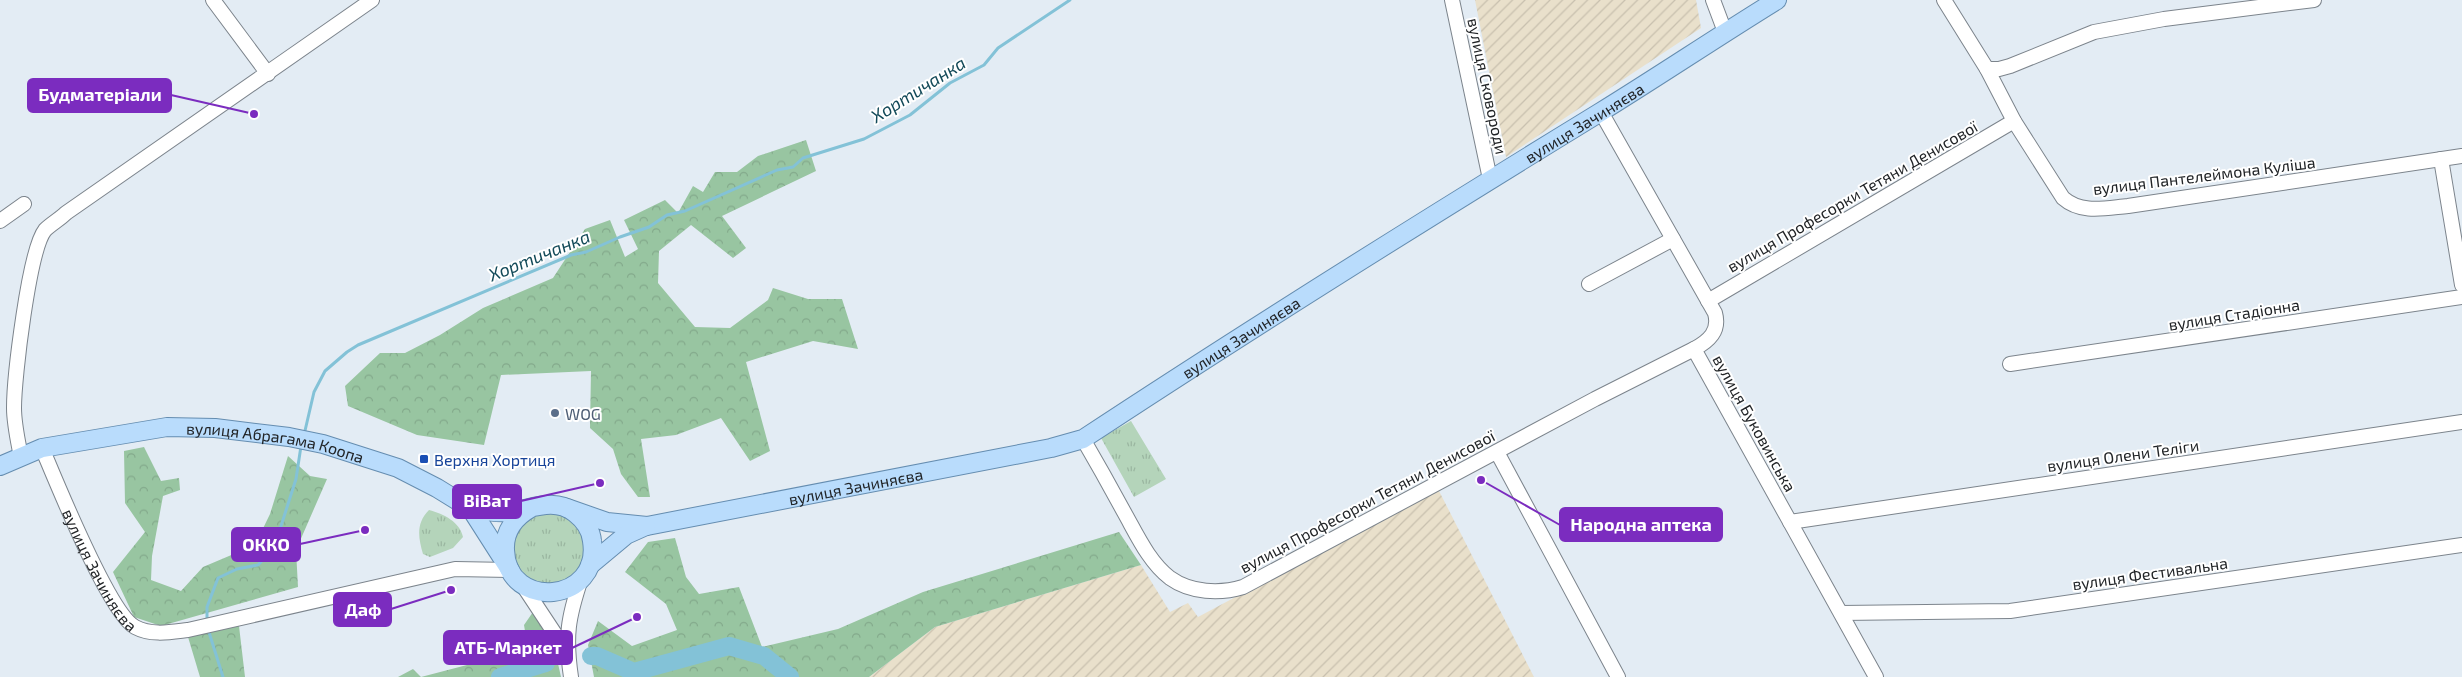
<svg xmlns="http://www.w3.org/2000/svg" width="2462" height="677" font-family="'Exo 2',sans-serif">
	<defs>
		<pattern id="industrial-furrows" width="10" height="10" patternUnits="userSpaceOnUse" patternTransform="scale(1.25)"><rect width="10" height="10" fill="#e9e0cb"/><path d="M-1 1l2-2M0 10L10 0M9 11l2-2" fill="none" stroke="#c8c0ae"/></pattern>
		<pattern id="grass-tufts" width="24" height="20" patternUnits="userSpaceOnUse" patternTransform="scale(1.25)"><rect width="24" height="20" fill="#b4d4ba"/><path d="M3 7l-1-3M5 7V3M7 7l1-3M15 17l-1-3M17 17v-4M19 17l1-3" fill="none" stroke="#9ab6a0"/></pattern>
		<pattern id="forest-crowns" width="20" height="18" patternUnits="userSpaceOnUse" patternTransform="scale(1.25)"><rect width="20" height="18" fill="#98c5a1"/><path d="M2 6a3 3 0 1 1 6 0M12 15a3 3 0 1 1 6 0" fill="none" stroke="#83a98b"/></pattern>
	</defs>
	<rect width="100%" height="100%" fill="#e3ecf4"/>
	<!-- industrial -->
	<path fill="url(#industrial-furrows)" d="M1475,0H1696L1701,28L1506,157Z
		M1438,489L1534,677H869L935,627L1141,565L1170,612L1188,603L1198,617Z"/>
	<!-- grass -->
	<path fill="url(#grass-tufts)" d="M1131,421L1166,479L1134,497L1101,438Z
		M429,510C444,514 460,522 463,537L453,548L430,557L423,554C418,537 416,523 429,510Z
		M556,513C560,515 566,516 570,519C589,533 590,567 569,580C562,585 547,585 539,586L514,568L512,537L533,514Z"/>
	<!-- forest -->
	<path fill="url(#forest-crowns)" d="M806,140L816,171L722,216L746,248L733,258L691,225L659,251L658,283L695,327L730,328L768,300L773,288L808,299H842L858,349L813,341L746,362L770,451L750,461L721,418L676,435L641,439L650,497H638L621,474L613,449L590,428L591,371L501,375L484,445L417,435L348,406L345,386L380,353H405L440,335L483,308L553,278L585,229L610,220L625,257L638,249L624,220L665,200L678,213L693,186L703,192L715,172H737L758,156Z
		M144,447L161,481L179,478L180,490L163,496L152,556L151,580L181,591L203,567L255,545L270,514L288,456L310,476L327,479L296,550L298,587L161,626L134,617L113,572L145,532L125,503L124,451Z
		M1119,532L1141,565L935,627L869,677H594L588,645L598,621L632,646L677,630L666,604L625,572L648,542L675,538L686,577L699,594L739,587L762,647L838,629L923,592Z
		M533,612L555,650L561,677H398L413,669L421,677L528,649L524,625Z
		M239,626L245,677H200L188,637Z"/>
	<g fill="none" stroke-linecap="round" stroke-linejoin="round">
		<!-- stream -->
		<path stroke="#83c2d7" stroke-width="3" d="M304,435L314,392L325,371L347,352L358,345L571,255L586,252L620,237L649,227L667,215L685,211L777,170L793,167L803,158L864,139L910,115L950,83L984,65L998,48L1070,0
			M207,621V607L218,578L237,569L258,565L274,548L296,479L301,446
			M208,629L223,677"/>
		<!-- river -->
		<path stroke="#83c2d7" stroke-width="18" d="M591,656H597L634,672L729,646L764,656L790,677
			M500,677L546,663L542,664"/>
		<!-- minor casing -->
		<g stroke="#7c848c" stroke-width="16">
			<g id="minor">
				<path d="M213,0L268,74"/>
				<path d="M1452,0L1490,179"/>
				<path d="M1713,0L1725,32"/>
				<path d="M1944,0L1987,69L2014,121L2063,198C2081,214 2105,208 2128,206L2462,156"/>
				<path d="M1987,69H1999L2010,66L2094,32L2164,19L2314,0"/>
				<path d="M1601,112L1715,313C1720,331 1709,341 1694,349L1876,677"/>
				<path d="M2441,159L2462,285"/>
				<path d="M0,221L24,204"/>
				<path d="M1589,284L1673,239"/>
				<path d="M1708,301L2014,121"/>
				<path d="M2010,364L2462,297"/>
				<path d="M1083,439C1097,463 1111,488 1124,512C1137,535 1149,562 1170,578C1191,593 1220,594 1243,587L1595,399L1694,349"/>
				<path id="s1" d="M42,448C56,481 109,613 135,627C152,636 171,632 188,630L455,569L510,570"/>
				<path d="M1497,452L1618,677"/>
				<path d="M21,457C18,441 14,424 14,408C14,378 29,250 45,230C51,224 60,219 66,213L372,0"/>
				<path d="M1790,522L2462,422"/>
				<path d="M522,584L567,652"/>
				<path d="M1841,613L2010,611L2462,545"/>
				<path d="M571,677C565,636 568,618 581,579"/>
			</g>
		</g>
		<!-- major casing -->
		<g stroke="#658db0" stroke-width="20">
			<g id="major">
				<path id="s2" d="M0,466L42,448L167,427L215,428L289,437L323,444L398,468L437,488L471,509L510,570"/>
				<path id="s3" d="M567,508L607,522L647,526L1051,448L1083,439C1253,327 1426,219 1599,113C1659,76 1717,37 1777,0"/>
				<path d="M471,509C483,511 497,513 509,512C532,509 554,497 575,513C584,520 591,530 592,541C602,603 507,612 505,550C504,531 515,517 531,508"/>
				<path d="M590,565L626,535L646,526"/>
			</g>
		</g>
		<!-- minor -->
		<use href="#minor" stroke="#fff" stroke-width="14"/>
		<!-- major -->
		<use href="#major" stroke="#b9dcfc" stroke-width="18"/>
	</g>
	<!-- markers -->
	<circle fill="#5c6f8a" stroke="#fff" stroke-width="2" cx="555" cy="413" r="5"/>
	<rect fill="#1a4fb4" stroke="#fff" stroke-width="2" x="419" y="454" width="10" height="10" rx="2.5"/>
	<g text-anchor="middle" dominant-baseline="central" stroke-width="4" stroke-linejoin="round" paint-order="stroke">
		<!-- street labels -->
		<g font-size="16" fill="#212427" stroke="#fff">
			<text transform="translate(1488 86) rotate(78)">вулиця Сковороди</text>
			<text stroke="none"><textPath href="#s3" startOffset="1120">вулиця Зачиняєва</textPath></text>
			<text transform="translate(2204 175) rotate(-7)">вулиця Пантелеймона Куліша</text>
			<text transform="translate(1852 196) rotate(-30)">вулиця Професорки Тетяни Денисової</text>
			<text transform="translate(2234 314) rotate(-9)">вулиця Стадіонна</text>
			<text stroke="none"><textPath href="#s3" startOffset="715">вулиця Зачиняєва</textPath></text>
			<text transform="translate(1755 423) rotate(61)">вулиця Буковинська</text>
			<text stroke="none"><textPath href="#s2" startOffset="282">вулиця Абрагама Коопа</textPath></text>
			<text transform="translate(2123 455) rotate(-8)">вулиця Олени Теліги</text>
			<text stroke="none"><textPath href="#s3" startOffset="295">вулиця Зачиняєва</textPath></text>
			<text transform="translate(1367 501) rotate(-28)">вулиця Професорки Тетяни Денисової</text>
			<text stroke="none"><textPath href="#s1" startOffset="135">вулиця Зачиняєва</textPath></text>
			<text transform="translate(2150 573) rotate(-8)">вулиця Фестивальна</text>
		</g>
		<!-- service labels -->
		<g font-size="16" fill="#4e5e75" stroke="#fff" text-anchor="start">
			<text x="565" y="413">WOG</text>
		</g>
		<!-- transit labels -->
		<g font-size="16" fill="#164399" stroke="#fff" text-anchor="start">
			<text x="434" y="459">Верхня Хортиця</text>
		</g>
		<!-- water labels -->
		<g font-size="18" font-style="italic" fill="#134a59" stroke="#fff">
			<text transform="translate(918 89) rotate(-32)">Хортичанка</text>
			<text transform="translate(539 255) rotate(-22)">Хортичанка</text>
		</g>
	</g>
	<!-- callouts -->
	<path fill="none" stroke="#7b2cbf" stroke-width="2" d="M254 114L171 95M600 483L521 501M1481 480L1560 525M365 530L300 544M451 590L391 609M637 617L572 648"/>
	<g fill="#7b2cbf" stroke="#fff" stroke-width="2">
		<circle cx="254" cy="114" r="5"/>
		<circle cx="600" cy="483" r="5"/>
		<circle cx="1481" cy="480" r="5"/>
		<circle cx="365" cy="530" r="5"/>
		<circle cx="451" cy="590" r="5"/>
		<circle cx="637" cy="617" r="5"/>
	</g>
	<g fill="#7b2cbf" stroke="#7b2cbf" stroke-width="2">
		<rect x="28" y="79" width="143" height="33" rx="5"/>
		<rect x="453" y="485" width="68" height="33" rx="5"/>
		<rect x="1560" y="508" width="162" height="33" rx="5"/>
		<rect x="232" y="528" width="68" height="33" rx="5"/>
		<rect x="334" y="593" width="57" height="33" rx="5"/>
		<rect x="444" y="631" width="128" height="33" rx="5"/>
	</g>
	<g font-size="18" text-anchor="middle" font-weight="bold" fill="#fff">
		<text x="100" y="101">Будматеріали</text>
		<text x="487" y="507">ВіВат</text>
		<text x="1641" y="531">Народна аптека</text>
		<text x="266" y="551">ОККО</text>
		<text x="363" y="616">Даф</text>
		<text x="508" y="654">АТБ-Маркет</text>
	</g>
</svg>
